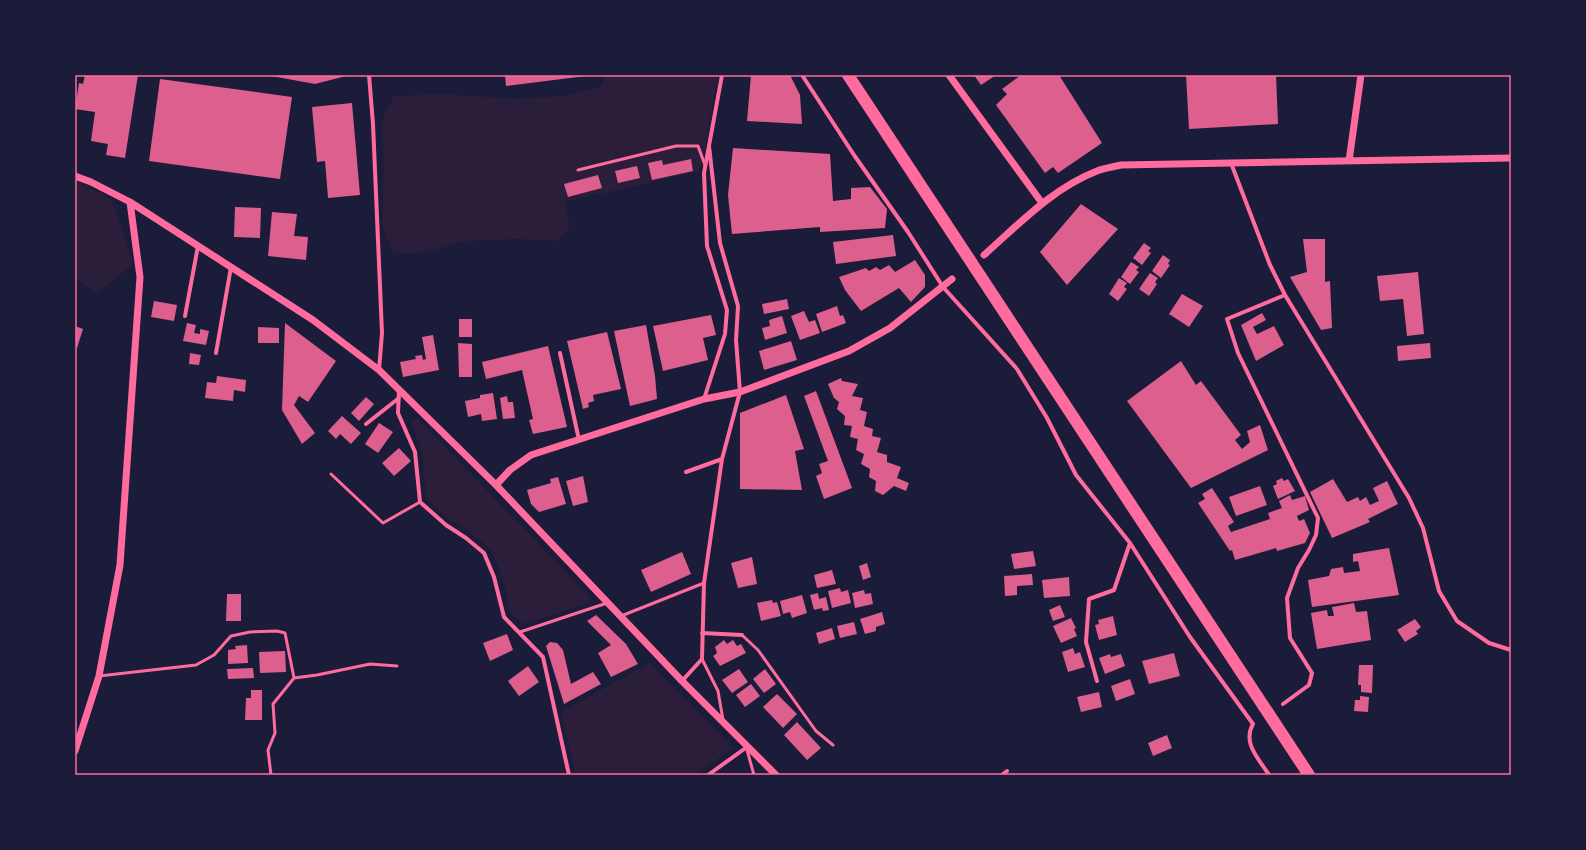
<svg xmlns="http://www.w3.org/2000/svg" width="1586" height="850" font-family="'Archivo Narrow',sans-serif">
	<rect width="100%" height="100%" fill="#1b1b3a"/>
	<!-- green -->
	<path fill="#2a1e3b" d="M607,75H718L705,150L699,171L565,202L570,226L558,241L517,239L468,241L421,253H394L382,226L384,165L382,120L394,96L444,94L518,99L571,95L600,87Z
		M75,179L111,199L134,264L98,293L75,278Z
		M417,418L586,593L591,602L524,624L511,614L501,573L490,549L466,529L450,520L426,499L422,452L412,424Z
		M650,663L734,748L694,775H576L561,712Z"/>
	<!-- building -->
	<path fill="#dd5f8e" d="M85,75H138L125,158L106,155L108,144L91,141L95,112L75,109L79,83L83,84Z
		M266,75H346V76L315,84Z
		M505,75H586V76L506,86Z
		M751,75H790L800,95L802,124L747,121Z
		M974,75H996L981,85Z
		M1021,75H1059L1102,143L1058,173L1053,167L1045,173L996,105L1007,94L1002,89Z
		M1186,75H1276L1278,124L1189,129Z
		M160,79L292,97L280,179L149,161Z
		M352,103L360,195L328,198L325,161L317,162L312,107Z
		M733,148L830,154L833,201L851,199V188L870,187L887,209L885,228L820,232V227L732,234L728,195Z
		M691,159L693,171L652,180L648,163L662,160L663,165Z
		M637,166L640,178L618,183L615,171Z
		M598,175L602,188L568,197L564,184Z
		M1081,204L1118,229L1067,285L1040,252Z
		M235,207L261,208L260,238L234,237Z
		M272,212L297,214L294,236L308,237L306,260L268,256Z
		M893,235L896,256L836,264L833,242Z
		M1303,239H1325V282L1330,281L1332,328L1321,330L1290,277L1307,272Z
		M1144,243L1151,248L1148,251L1151,253L1142,265L1133,258Z
		M1163,255L1170,260L1168,264L1170,265L1161,278L1152,271Z
		M915,260L925,275V287L911,302L899,288L861,311L845,290L839,277L866,268L869,271L876,267L880,270L889,265L895,272Z
		M1131,262L1139,267L1136,270L1139,272L1130,284L1121,277Z
		M1418,272L1424,334L1407,336L1403,299L1380,301L1377,276Z
		M1150,273L1158,278L1155,282L1157,284L1149,296L1139,289Z
		M1119,278L1127,283L1124,287L1127,289L1118,301L1109,294Z
		M1182,294L1203,306L1189,327L1169,314Z
		M787,299L789,309L764,314L762,304Z
		M154,301L177,305L174,321L151,317Z
		M837,306L840,316L843,315L846,323L822,332L816,314Z
		M804,311L809,322L815,320L820,333L800,340L791,316Z
		M1262,313L1266,320L1253,327L1257,334L1274,326L1284,345L1256,361L1241,325Z
		M711,315L716,335L703,338L708,360L663,371L653,326Z
		M782,316L787,333L765,340L762,328L770,326L769,320Z
		M459,319H472V337H459Z
		M187,323L196,325L194,333L200,334V329L209,331L206,345L183,341Z
		M285,323L336,361L308,402L299,396L294,405L315,433L302,444L282,410Z
		M646,325L655,376L657,399L630,406L614,331Z
		M75,326L83,329L77,348L75,347Z
		M258,327L279,328V343H258Z
		M607,332L621,389L593,395L594,401L588,403L589,407L583,409L567,341Z
		M433,335L439,370L403,377L400,362L416,359L415,356L422,355L423,360L426,359L422,337Z
		M791,341L797,360L764,370L759,351Z
		M458,343L472,344V377H459Z
		M1430,343L1431,358L1398,361L1397,346Z
		M548,346L567,427L533,434L529,420L533,419L522,370L486,379L482,362Z
		M190,353L201,355L199,365L189,364Z
		M1181,361L1196,385L1201,381L1241,435L1235,440L1242,449L1250,442L1247,431L1260,425L1268,450L1191,488L1127,401Z
		M217,376L246,380L245,392L234,390L233,401L205,398L207,382L216,383Z
		M841,378L842,381L858,384L852,396L863,398L860,410L867,412L864,426L873,429L872,436L881,438L877,452L887,455V462L901,467L897,478L909,483L906,491L894,486L883,495L875,491L876,481L869,477L870,469L861,464L864,454L856,450L858,439L850,437L852,426L844,425L845,416L837,409L839,402L834,398L828,384Z
		M816,391L852,488L824,499L816,476L822,473L819,464L828,461L804,396Z
		M493,393L497,419L482,421L481,414L468,417L465,401L480,398V395Z
		M786,395L804,449L795,451L802,490L740,489V413Z
		M507,396L508,402H513L515,418L503,419L500,398Z
		M366,397L374,404L359,421L351,413Z
		M342,416L361,433L351,444L340,434L336,439L328,431Z
		M379,423L393,432L378,453L365,444Z
		M399,448L411,461L394,476L382,463Z
		M583,476L588,502L573,506L566,481Z
		M558,477L566,504L539,512L531,504L527,490L551,483L550,479Z
		M1282,478L1284,481L1288,479L1295,491L1278,499L1273,486L1277,484L1276,481Z
		M1333,479L1347,502L1358,497L1360,501L1366,497L1370,505L1379,501L1373,488L1387,481L1398,504L1368,519L1370,522L1332,538L1310,492Z
		M1260,486L1267,505L1236,516L1229,497Z
		M1212,488L1234,522L1228,526L1231,532L1270,519L1268,513L1282,508L1279,501L1290,495L1292,500L1305,496L1309,510L1297,516L1299,521L1304,519L1310,533L1305,543L1277,551L1276,548L1235,560L1232,550L1230,551L1198,503L1205,499L1202,494Z
		M1389,548L1399,595L1312,607L1308,580L1329,576L1331,569L1343,567L1344,573L1360,571L1358,561L1353,562V554Z
		M1033,551L1036,566L1014,569L1011,554Z
		M682,552L691,574L651,592L641,570Z
		M752,557L757,584L738,588L731,563Z
		M867,563L871,577L863,580L859,566Z
		M832,570L836,584L817,588L814,575Z
		M1032,574L1033,585L1017,586V595L1005,596L1004,576Z
		M1069,577L1070,596L1044,598L1042,580Z
		M840,588L841,592L848,590L851,603L832,608L828,591Z
		M864,590L865,594L871,593L873,604L855,608L852,593Z
		M818,593L819,599L826,597L829,610L823,611L822,608L814,610L810,595Z
		M227,594H241V621H226Z
		M802,595L807,613L792,618L790,612L783,614L780,601Z
		M772,600L773,603L777,602L781,616L761,621L757,603Z
		M1354,603L1356,612L1367,611L1371,640L1317,649L1311,613L1327,610L1328,616H1334L1332,607Z
		M1060,605L1065,617L1053,621L1049,610Z
		M882,612L885,624L876,627V631L865,634L860,619Z
		M596,615L626,644L638,664L611,677L598,653L611,645L587,621Z
		M1113,616L1117,635L1099,640L1095,625L1099,624L1098,620Z
		M1071,618L1076,628L1074,629L1077,636L1061,643L1053,626Z
		M1415,619L1421,627L1416,631L1418,634L1405,642L1397,630Z
		M854,622L857,634L840,638L837,626Z
		M832,628L835,639L819,644L816,633Z
		M507,634L513,650L490,661L483,643Z
		M724,640L727,644L733,640L737,646L741,644L746,653L720,666L713,656L717,653L715,647Z
		M550,642L557,643L563,650L571,684L593,672L601,684L564,704L546,646Z
		M247,645L248,663L228,664V650L236,649L235,646Z
		M1073,648L1075,654L1080,652L1085,667L1068,672L1062,652Z
		M285,651L286,672L260,673L259,652Z
		M1174,653L1180,676L1149,684L1142,661Z
		M1110,654L1111,657L1121,654L1125,666L1105,674L1099,658Z
		M1359,665H1373L1372,693L1361,692V685H1358Z
		M528,666L539,682L519,696L508,681Z
		M253,668L254,678L228,679L227,669Z
		M739,669L748,682L732,693L722,680Z
		M765,669L776,684L764,693L753,679Z
		M1130,679L1135,694L1116,701L1111,686Z
		M751,684L760,696L745,707L736,695Z
		M251,690H262V720H245L246,698H251Z
		M1099,692L1102,707L1081,712L1077,697Z
		M777,694L797,714L783,728L763,707Z
		M1360,696L1369,697L1368,712L1354,711L1355,700H1360Z
		M797,722L821,748L807,760L784,735Z
		M1167,735L1172,748L1153,756L1148,743Z"/>
	<g fill="none" stroke-linecap="round" stroke-linejoin="round">
		<!-- service -->
		<path stroke="#ff6b9d" stroke-width="3" d="M578,170L676,146H698L705,165
			M331,474L383,523L420,502
			M621,616L704,583
			M520,632L607,603
			M742,635L758,650L816,731L833,745
			M702,659L718,691L723,720
			M99,676L196,665L214,655L231,636L250,632L277,631L285,633L294,678
			M747,750L754,775
			M271,775L268,750L275,733L273,704L294,678L317,675L370,664L397,666"/>
		<!-- minor -->
		<path stroke="#ff6b9d" stroke-width="4" d="M369,75L373,124L382,333L379,370
			M802,75L854,155L908,232L943,287L1017,369L1047,418L1076,475L1130,543L1190,637L1253,724C1242,743 1259,759 1269,775
			M1231,163L1270,265L1285,295L1409,498L1423,528L1439,591L1457,621L1489,643L1511,650
			M185,316L198,246
			M216,353L231,267
			M560,353L579,440
			M399,390L398,413L415,452L420,502L446,525L466,538L484,553L494,577L504,617L543,657L569,775
			M704,399L725,334L727,310L707,246L704,173L722,75
			M366,424L399,398
			M686,472L722,459
			M702,633L742,635
			M682,681L702,659L704,583L722,459L740,392L736,340L738,306L720,243L709,146
			M1097,681L1086,642L1089,599L1114,590L1130,543
			M1283,704L1309,685L1312,673L1290,638L1287,598L1298,568L1309,550L1316,535L1318,518L1238,353L1227,319L1285,295
			M708,775L747,747
			M1002,775L1007,771"/>
		<!-- tertiary -->
		<path stroke="#ff6b9d" stroke-width="7" d="M949,75L1042,203
			M1349,161L1361,75
			M75,176L91,182L130,202L313,320L379,370L496,485L682,681L776,775
			M984,255C1019,224 1053,188 1097,171C1105,168 1113,167 1121,165L1511,158
			M496,485L510,470L531,455L704,399L740,392L849,351L890,328L952,279
			M75,751L99,676L120,565L140,277L130,202"/>
		<!-- motorway -->
		<path stroke="#ff6b9d" stroke-width="12" d="M848,75L1309,775"/>
	</g>
	<!-- border -->
	<rect width="1586" height="850" fill="none" stroke="#1b1b3a" stroke-width="152"/>
	<rect x="76" y="76" width="1434" height="698" fill="none" stroke="#ff6b9d" stroke-width="1.5"/>
</svg>
